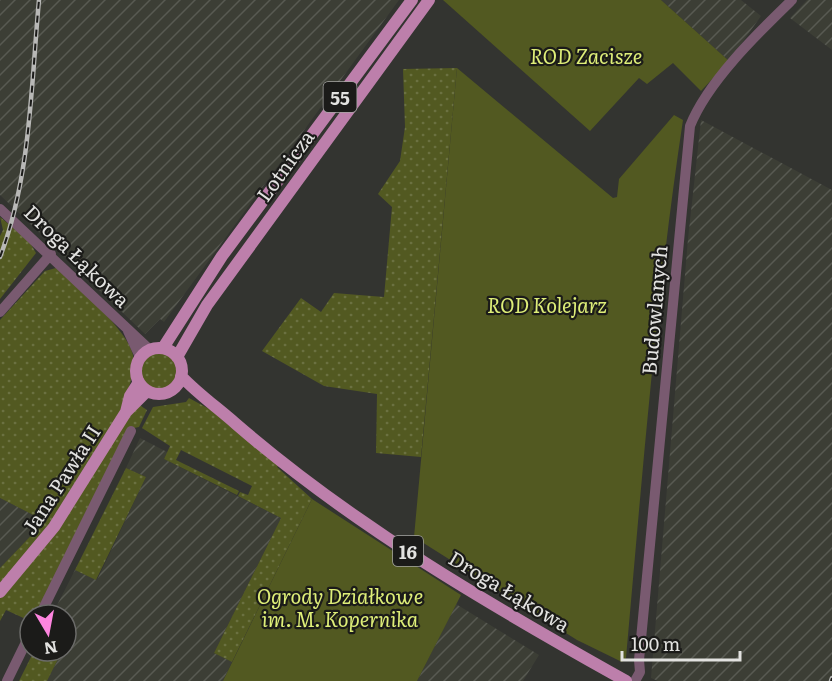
<svg xmlns="http://www.w3.org/2000/svg" width="832" height="681" font-family="Literata,serif">
	<defs>
		<pattern id="industrial-furrows" width="10" height="10" patternUnits="userSpaceOnUse" patternTransform="scale(1.5)"><rect width="10" height="10" fill="#3c3e35"/><path d="M-1 1l2-2M0 10L10 0M9 11l2-2" fill="none" stroke="#585a52"/></pattern>
		<pattern id="grass-dots" width="8" height="8" patternUnits="userSpaceOnUse" patternTransform="scale(1.5)"><rect width="8" height="8" fill="#525921"/><path d="M2 2h.1M6 6h.1" fill="none" stroke="#6b7141" stroke-width="1.8" stroke-linecap="round"/></pattern>
	</defs>
	<rect width="100%" height="100%" fill="#333430"/>
	<!-- industrial -->
	<path fill="url(#industrial-furrows)" d="M0,0H399L164,322L160,319L145,334L0,195Z
		M661,0H741L761,16L729,61Z
		M807,0H832V50L790,18Z
		M701,120L832,190V681H658L651,678L688,239Z
		M140,438L167,452L164,459L281,518L214,653L232,662L223,681H47L62,651H66L69,636L66,634V615H52L75,570L97,580L146,477L126,468Z
		M0,498L45,521L0,568Z
		M456,604L539,655L523,681H417Z"/>
	<!-- grass -->
	<path fill="url(#grass-dots)" d="M457,68L421,457L376,453L377,394L324,386L262,351L301,298L321,312L334,293L384,297L392,207L378,194L400,161L405,127L403,69Z
		M0,217L29,241L36,253L0,299V236L3,230Z
		M56,268C76,287 127,328 133,355C136,367 130,385 126,396L147,410L139,427L129,429L35,615H30V621L6,610L0,621V568L45,521L0,498V320L45,271Z
		M141 371a18 18 0 1 1 36 0a18 18 0 1 1-36 0Z
		M189,398L211,410L279,465L277,467L312,499L232,662L214,653L281,518L238,496L240,492L248,495L252,486L181,450L176,460L239,491L237,495L164,459L170,446L142,428L153,407L186,402Z
		M126,468L146,477L96,580L75,570Z
		M34,651H62L47,681H19Z"/>
	<!-- green -->
	<path fill="#525921" d="M443,0H661L729,61L701,91L673,63L647,84L639,78L590,131Z
		M457,68L613,198L617,197L619,179L674,115L683,120C656,298 642,479 626,658L622,662L577,640L414,537Z
		M312,499L461,595L417,681H223Z"/>
	<g fill="none" stroke-linecap="round" stroke-linejoin="round">
		<!-- minor -->
		<path stroke="#795a70" stroke-width="10" d="M0,209L150,350
			M0,312L51,254
			M128,331L140,357
			M40,615L131,431
			M7,681L30,634
			M635,681L640,672L639,660L690,126C708,81 758,33 792,0"/>
		<!-- major -->
		<path stroke="#bd7fab" stroke-width="12" d="M163,348L222,256L412,0
			M136 371a23 23 0 1 1 46 0a23 23 0 1 1-46 0Z
			M177,357L207,305L429,0
			M181,376C198,394 218,408 236,424C354,526 490,605 626,681
			M126,412L130,396L139,382
			M0,592L54,527L126,412L147,391"/>
		<!-- rail casing -->
		<g stroke="#b8b8b6" stroke-width="4.5">
			<path id="rail" d="M0,257C31,176 31,85 39,0
				M831,681L832,678"/>
		</g>
		<!-- rail -->
		<use href="#rail" stroke="#1b1b19" stroke-width="2" stroke-dasharray="7" stroke-linecap="butt"/>
	</g>
	<g text-anchor="middle" dominant-baseline="central" stroke-width="4.5" stroke-linejoin="round" paint-order="stroke">
		<!-- shield labels -->
		<g fill="#1b1b19" stroke="#a6a6a4" stroke-width="1.5">
			<rect x="323.5" y="82" width="33" height="30" rx="4.5"/>
			<rect x="393" y="536" width="30" height="30" rx="4.5"/>
		</g>
		<g font-size="18" font-weight="bold" fill="#e2e2e0">
			<text x="340" y="97">55</text>
			<text x="408" y="551">16</text>
		</g>
		<!-- park labels -->
		<g font-size="20" font-style="italic" fill="#deee78" stroke="#1b1b19">
			<text x="586" y="55">ROD Zacisze</text>
			<text x="547" y="304">ROD Kolejarz</text>
			<text x="340" y="595">Ogrody Działkowe<tspan x="340" dy="23">im. M. Kopernika</tspan></text>
		</g>
		<!-- street labels -->
		<g font-size="20" fill="#e2e2e0" stroke="#1b1b19">
			<text transform="translate(284 165) rotate(-54)">Lotnicza</text>
			<text transform="translate(78 255) rotate(44)">Droga Łąkowa</text>
			<text transform="translate(653 310) rotate(-85)">Budowlanych</text>
			<text transform="translate(60 479) rotate(-57)">Jana Pawła II</text>
			<text transform="translate(510 590) rotate(31)">Droga Łąkowa</text>
		</g>
	</g>
	<!-- north arrow -->
	<g transform="translate(48 633) rotate(170)"><circle r="28" fill="#1b1b19" stroke="#6b6b69" stroke-width="1.5"/>
	<path d="M0-4.5L10 22L0 15L-10 22Z" fill="#fe85df"/>
	<text y="-9" font-size="16" font-weight="bold" text-anchor="middle" fill="#e2e2e0">N</text>
	</g>
	<!-- scale -->
	<path d="M622 651v9h118v-9" fill="none" stroke="#e2e2e0" stroke-width="3"/>
	<text x="631" y="651" font-size="18" fill="#e2e2e0" stroke="#1b1b19" stroke-width="4.5" paint-order="stroke">100 m</text>
</svg>
